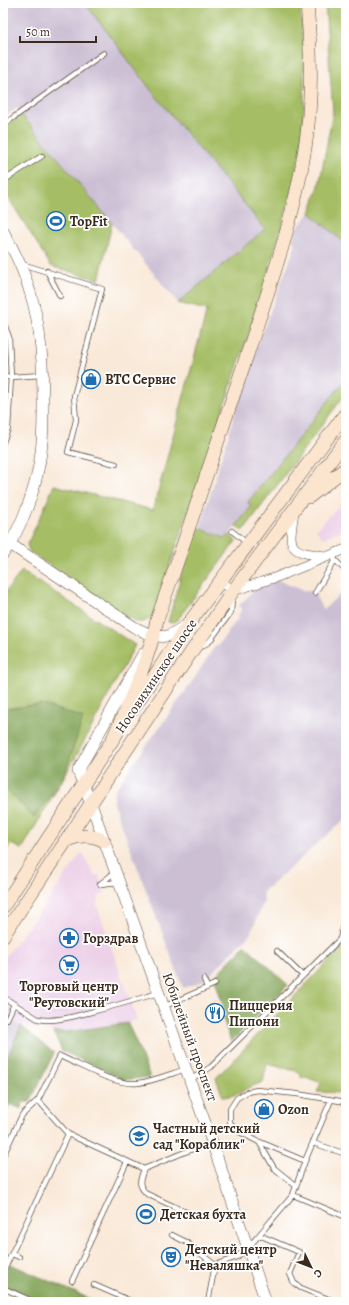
<svg xmlns="http://www.w3.org/2000/svg" width="349" height="1305" font-family="Alegreya,serif">
	<rect width="100%" height="100%" fill="#fff"/>
	<filter id="ink" filterUnits="userSpaceOnUse"><feTurbulence type="fractalNoise" baseFrequency=".025" numOctaves="2"/><feDisplacementMap in="SourceGraphic" scale="8" xChannelSelector="R" yChannelSelector="G"/><feConvolveMatrix kernelMatrix="1 2 1 2 8 2 1 2 1" color-interpolation-filters="sRGB"/></filter>
	<filter id="wash" filterUnits="userSpaceOnUse"><feTurbulence type="fractalNoise" baseFrequency=".012" numOctaves="4" result="noise"/><feDisplacementMap in="SourceGraphic" scale="16" xChannelSelector="R" yChannelSelector="G"/><feGaussianBlur stdDeviation="0.9" result="paint"/><feColorMatrix in="noise" values="0 0 0 0 0 0 0 0 0 0 0 0 0 0 0 0 0 1.4 0 .05"/><feComposite in="paint" operator="in"/></filter>
	<g filter="url(#wash)">
		<rect width="100%" height="100%" fill="#f9e9d8"/>
		<!-- built -->
		<path fill="#edd1e9" d="M346,499V529L323,538L316,530Z
			M82,852L95,876L99,875L105,893L98,896L99,901L96,903L137,1020L128,1023L66,1032H53L43,1028L21,1026L3,1018V960L51,897Z"/>
		<!-- industrial -->
		<path fill="#ccbfd4" d="M3,3H85L151,90L266,229L178,303L17,108L3,118Z
			M310,213L346,244V379L248,502L251,507L226,539L200,527L251,362L296,244L292,240L296,229Z
			M277,580L305,591H311L318,594L316,597L323,610L346,589V818L263,892L264,901L251,933L208,977L200,982L183,988L117,813L114,803V791L194,679L215,646L217,647L239,617L238,616L242,609L239,606L255,589L268,583Z
			M3,1018L21,1026L3,1067Z"/>
		<!-- green -->
		<path fill="#a5be65" stroke="#707442" d="M85,3H300L304,55V106L301,145L294,185L259,303L153,615C146,621 144,624 134,621L30,552L27,545L46,504L54,485L153,510L207,310L178,303L265,229L151,90Z
			M325,3H346V244L310,213L319,186L333,112Z
			M22,115L112,223L99,280L51,266L3,189V127Z
			M346,379V393L243,531L236,526L251,507L248,502Z
			M197,527L225,538L229,535L236,541L178,619L172,623L168,622L184,565Z
			M22,571L135,645L79,751L22,849L11,844L3,855V595Z
			M342,947H346V1093L317,1092L321,1083L306,1077L304,1079L301,1077V1075L297,1071L267,1064L263,1082L247,1088L238,1094L223,1097L216,1078Z"/>
		<!-- forest -->
		<path fill="#84a55a" stroke="#60683c" d="M41,704L83,718L63,779L34,818L3,786V709Z
			M245,945L288,985L231,1042L223,1018L227,1016L214,977Z
			M128,1023L150,1077L125,1080L62,1051L53,1032H66Z
			M21,1026L54,1053L30,1102H23L21,1109L10,1104L3,1119V1067Z
			M10,1264L97,1302H40L3,1286V1278Z"/>
	</g>
	<g filter="url(#ink)">
		<g fill="none" stroke-linecap="round" stroke-linejoin="round">
			<!-- service casing -->
			<g stroke="#58473a" stroke-width="6">
				<path id="service" d="M3,125L104,53
					M3,181L42,156
					M22,264L102,289L74,396L76,420L68,452L116,464
					M47,271L60,296
					M3,321L9,337L11,377H3
					M3,442L8,429L11,377L42,375
					M232,531L247,543
					M335,560L346,571
					M315,593L335,560
					M346,634L344,636L346,638
					M200,647L209,642L231,612L232,599
					M100,884L114,873
					M101,884L118,882
					M340,939H346
					M277,951L303,976
					M204,979L207,988
					M3,997L38,1019C55,1022 71,1017 87,1013C111,1007 135,1000 158,993
					M163,1007L215,984
					M7,1019L14,1004
					M190,1080L211,1067L340,939L344,921L346,918
					M38,1100L68,1134
					M260,1142L305,1161L331,1100
					M313,1143L346,1154
					M3,1156L22,1115L38,1100L60,1056C80,1065 116,1086 138,1083C154,1081 170,1074 186,1069
					M144,1169C140,1180 137,1185 147,1194L188,1213
					M296,1186L305,1161
					M293,1195L346,1217
					M172,1235L186,1242L215,1265L237,1257L248,1248L293,1195L296,1186L274,1168L259,1142L234,1129L230,1122V1109L237,1098L247,1092L257,1090L297,1094L346,1102
					M259,1235L299,1252L290,1274L294,1283L301,1288L336,1302
					M12,1254L19,1257
					M3,1272L68,1134L144,1169L185,1152L212,1142
					M72,1281L127,1162
					M94,1285L133,1302
					M3,1288L34,1302
					M208,1302L215,1265"/>
			</g>
			<!-- minor casing -->
			<g stroke="#58473a" stroke-width="10">
				<path id="minor" d="M294,512C288,549 288,552 326,556
					M221,581L233,591L277,577L346,549"/>
			</g>
			<!-- tertiary casing -->
			<g stroke="#58473a" stroke-width="12">
				<path id="tertiary" d="M3,231C14,250 24,271 30,292C42,329 43,369 43,407C43,422 43,437 41,452C37,486 23,526 3,554
					M10,544L134,627C144,632 159,640 170,635C176,632 181,628 187,625
					M143,654L78,771L94,812L212,1142L266,1302"/>
			</g>
			<!-- secondary casing -->
			<g stroke="#58473a" stroke-width="14">
				<path id="secondary" d="M309,497L346,468
					M132,710L189,623L346,413
					M113,739C130,700 148,662 157,620C187,534 216,448 245,361C268,291 294,221 305,148C313,99 311,51 307,3
					M65,841C78,835 92,834 104,841
					M3,907L117,733
					M3,936L192,651L233,591L346,440"/>
			</g>
			<!-- service -->
			<use href="#service" stroke="#fff" stroke-width="4.5"/>
			<!-- minor -->
			<use href="#minor" stroke="#fff" stroke-width="9"/>
			<!-- tertiary -->
			<use href="#tertiary" stroke="#fff" stroke-width="11"/>
			<!-- secondary -->
			<use href="#secondary" stroke="#fbe5cf" stroke-width="13"/>
		</g>
	</g>
	<!-- icons -->
	<defs>
		<g id="stadium-ring" transform="scale(1)"><circle r="9.5" fill="#fff" stroke="#1f6fb2" stroke-width="1.5"/><path d="M0-5a6.5 5 0 1 0 0 10a6.5 5 0 1 0 0-10ZM-3.5-1.8h7v3.6h-7Z" fill="#1f6fb2"/></g>
		<g id="shop-ring" transform="scale(1)"><circle r="9.5" fill="#fff" stroke="#1f6fb2" stroke-width="1.5"/><path d="M-5-2.5h2.3a2.7 3.5 0 0 1 5.4 0H5L5.5 6h-11ZM-1.5-2.5h3a1.5 2.3 0 0 0-3 0Z" fill="#1f6fb2"/></g>
		<g id="pharmacy-ring" transform="scale(1)"><circle r="9.5" fill="#fff" stroke="#1f6fb2" stroke-width="1.5"/><path d="M-2-6h4v4h4v4h-4v4h-4v-4h-4v-4h4Z" fill="#1f6fb2"/></g>
		<g id="supermarket-ring" transform="scale(1)"><circle r="9.5" fill="#fff" stroke="#1f6fb2" stroke-width="1.5"/><path d="M-6-5.5h2.5l.6 2H6L4.5 2H-2.5L-4.4-4H-6ZM-1.5 3.2a1.3 1.3 0 1 0 .1 0ZM3 3.2a1.3 1.3 0 1 0 .1 0Z" fill="#1f6fb2"/></g>
		<g id="restaurant-ring" transform="scale(1)"><circle r="9.5" fill="#fff" stroke="#1f6fb2" stroke-width="1.5"/><path d="M-5-6h1v4h1v-4h1v4h1v-4h1v5L-1.5 .5V6h-2V.5L-5-1ZM5-6V6H3V1.5H1.5Q1.5-4 5-6Z" fill="#1f6fb2"/></g>
		<g id="school-ring" transform="scale(1)"><circle r="9.5" fill="#fff" stroke="#1f6fb2" stroke-width="1.5"/><path d="M0-5L7-2L0 1L-7-2ZM-4 1L0 2.5L4 1V4Q0 6-4 4Z" fill="#1f6fb2"/></g>
		<g id="theatre-ring" transform="scale(1)"><circle r="9.5" fill="#fff" stroke="#1f6fb2" stroke-width="1.5"/><path d="M-5-5.5Q0-4 5-5.5V0Q5 5 0 6Q-5 5-5 0ZM-3.3-2.5H-1v1.5H-3.3ZM1-2.5H3.3v1.5H1ZM-2.8 1Q0 5.5 2.8 1Z" fill="#1f6fb2"/></g>
	</defs>
	<g fill-rule="evenodd">
		<use href="#stadium-ring" x="56" y="221"/>
		<use href="#shop-ring" x="91" y="379"/>
		<use href="#pharmacy-ring" x="69" y="938"/>
		<use href="#supermarket-ring" x="69" y="965"/>
		<use href="#restaurant-ring" x="215" y="1013"/>
		<use href="#shop-ring" x="264" y="1109"/>
		<use href="#school-ring" x="139" y="1136"/>
		<use href="#stadium-ring" x="146" y="1214"/>
		<use href="#theatre-ring" x="171" y="1257"/>
	</g>
	<g text-anchor="middle" dominant-baseline="central" stroke-width="3.5" stroke-linejoin="round" paint-order="stroke">
		<!-- poi labels -->
		<g font-size="14" font-weight="bold" fill="#3b2a1e" stroke="#fff" text-anchor="start">
			<text x="70" y="221">TopFit</text>
			<text x="105" y="379">ВТС Сервис</text>
			<text x="83" y="938">Горздрав</text>
			<text x="69" y="986" text-anchor="middle">Торговый центр<tspan x="69" dy="16">"Реутовский"</tspan></text>
			<text x="229" y="1005">Пиццерия<tspan x="229" dy="16">Пипони</tspan></text>
			<text x="278" y="1109">Ozon</text>
			<text x="153" y="1128">Частный детский<tspan x="153" dy="16">сад "Кораблик"</tspan></text>
			<text x="160" y="1214">Детская бухта</text>
			<text x="185" y="1249">Детский центр<tspan x="185" dy="16">"Неваляшка"</tspan></text>
		</g>
		<!-- street labels -->
		<g font-size="14" fill="#3b2a1e" stroke="#fff">
			<text transform="translate(156 676) rotate(-56)">Носовихинское шоссе</text>
			<text transform="translate(190 1037) rotate(70)">Юбилейный проспект</text>
		</g>
	</g>
	<!-- margin -->
	<rect width="349" height="1305" fill="none" stroke="#fff" stroke-width="16"/>
	<!-- north arrow -->
	<g transform="translate(311 1267) rotate(133)" stroke="#ffffff" stroke-width="3" paint-order="stroke">
	<path d="M0-3L7 15L0 10L-7 15Z" fill="#3b2a1e"/>
	<text y="-6" font-size="11" font-weight="bold" text-anchor="middle" fill="#3b2a1e">С</text>
	</g>
	<!-- scale -->
	<path d="M20 36v6h76v-6" fill="none" stroke="#3b2a1e" stroke-width="2"/>
	<text x="26" y="36" font-size="12" fill="#3b2a1e" stroke="#ffffff" stroke-width="3" paint-order="stroke">50 m</text>
</svg>
